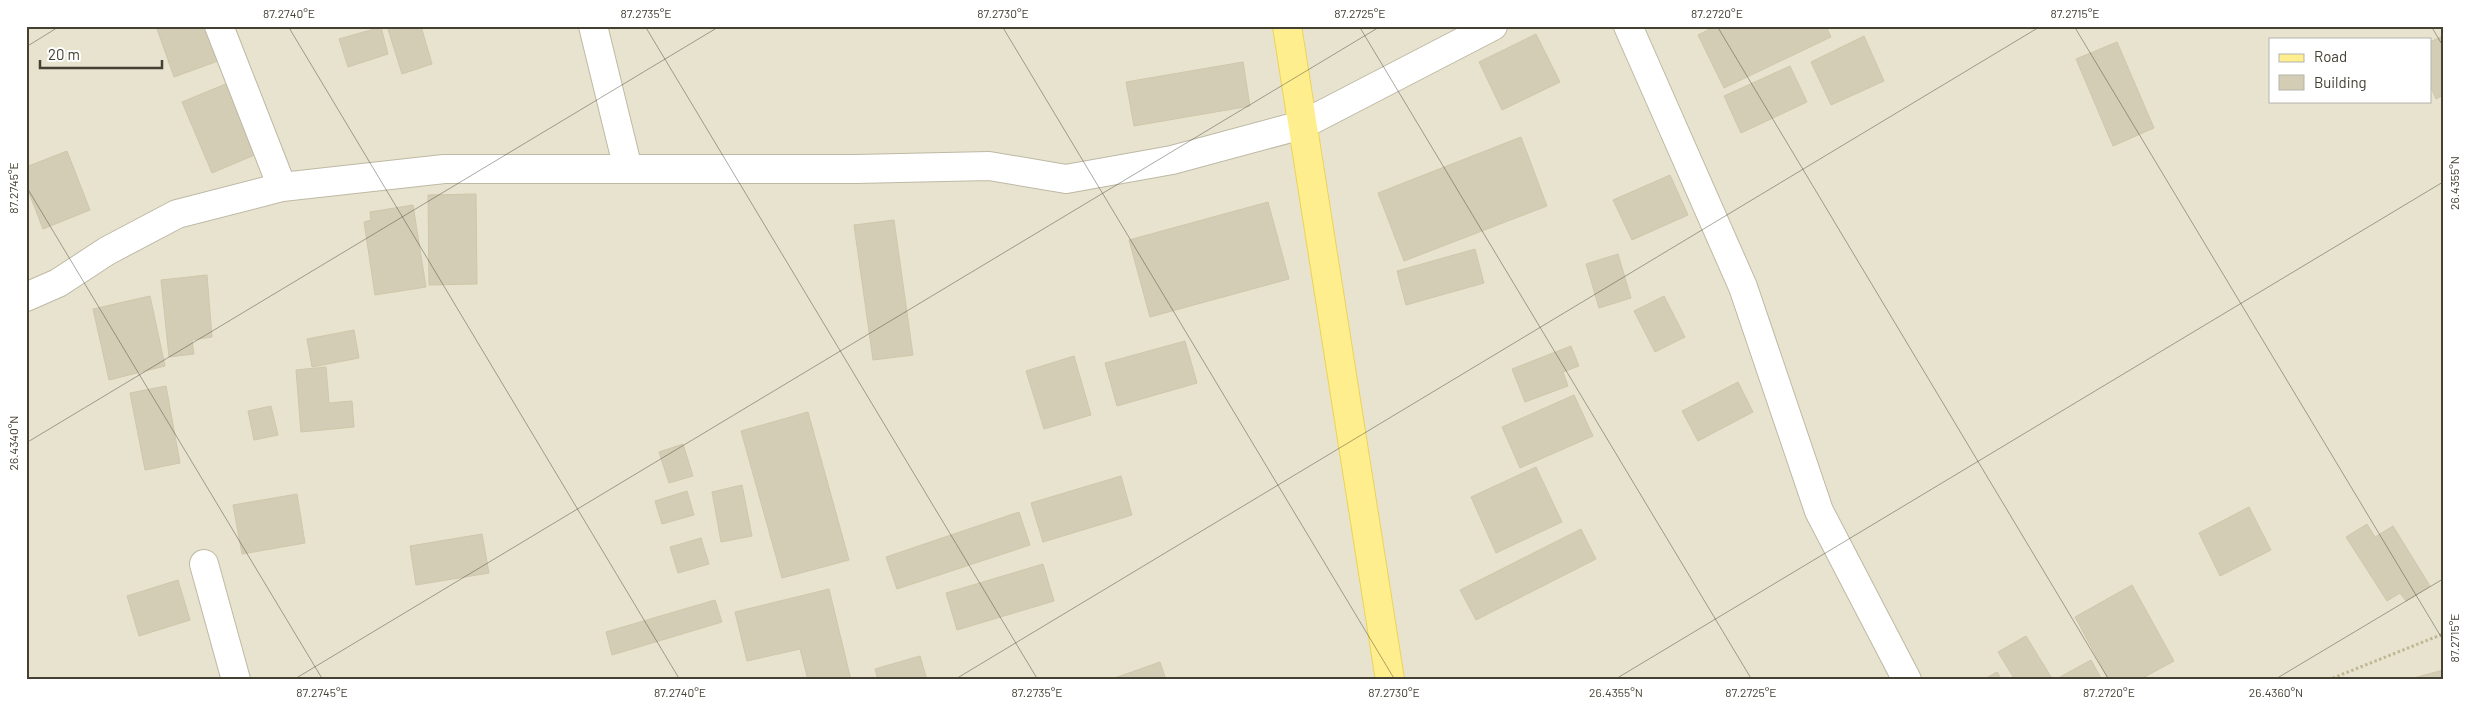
<svg xmlns="http://www.w3.org/2000/svg" width="2469" height="706" font-family="Barlow,sans-serif">
	<rect width="100%" height="100%" fill="#f3f0e2"/>
	<!-- residential -->
	<path fill="#e7e3cf" fill-rule="evenodd" d="M26,26H2443V680H26ZM2270,39H2430V101H2270Z"/>
	<!-- building -->
	<path fill="#d4cdb6" stroke="#d0c6a9" d="M156,26H205L218,61L174,77Z
		M387,26H421L432,64L402,74Z
		M1716,26H1826L1831,37L1724,88L1698,35Z
		M381,27L388,54L348,67L339,39Z
		M1536,34L1560,82L1502,110L1479,62Z
		M1864,36L1884,81L1831,105L1811,62Z
		M2443,36V95L2436,99L2430,85V42Z
		M2117,42L2154,128L2113,146L2076,59Z
		M1243,62L1250,106L1134,126L1126,82Z
		M1790,66L1807,102L1741,133L1724,96Z
		M228,83L257,154L212,173L182,102Z
		M1521,137L1547,206L1404,261L1378,193Z
		M67,151L90,210L43,229L26,185V167Z
		M1670,175L1688,215L1632,240L1613,200Z
		M476,194L477,284L429,285L428,195Z
		M1268,202L1289,279L1150,317L1129,240Z
		M413,205L426,287L375,295L364,222L371,220L370,212Z
		M894,220L913,355L873,360L854,225Z
		M1475,249L1484,283L1406,305L1397,271Z
		M1618,254L1631,298L1599,308L1586,264Z
		M207,275L212,337L192,340L194,354L169,357L161,280Z
		M150,296L165,366L109,380L93,309Z
		M1664,296L1685,337L1655,352L1634,311Z
		M354,330L359,358L312,367L307,339Z
		M1185,341L1197,383L1117,406L1105,363Z
		M1571,346L1579,366L1563,372L1568,386L1525,402L1512,369Z
		M1074,356L1091,415L1044,429L1026,371Z
		M326,367L329,403L352,401L354,427L301,432L296,370Z
		M1738,382L1753,412L1698,441L1682,411Z
		M166,386L180,463L145,470L130,393Z
		M1574,395L1593,436L1520,468L1502,427Z
		M271,406L278,435L254,440L248,411Z
		M808,412L849,560L782,578L741,431Z
		M683,444L693,476L669,483L659,452Z
		M1536,467L1562,522L1496,553L1471,497Z
		M1121,476L1132,515L1043,542L1031,503Z
		M742,485L752,536L721,542L712,492Z
		M687,491L694,515L662,524L655,501Z
		M297,494L305,543L242,554L233,505Z
		M2249,507L2271,550L2220,576L2199,533Z
		M1019,512L1030,545L897,589L886,557Z
		M2367,524L2375,537L2393,526L2430,586L2406,601L2400,593L2387,601L2346,537Z
		M1581,529L1596,559L1476,620L1460,590Z
		M482,534L489,573L416,585L410,546Z
		M701,538L709,564L678,573L670,547Z
		M1043,564L1054,601L957,630L946,593Z
		M178,580L190,620L139,636L127,596Z
		M2132,585L2174,661L2139,680H2109L2075,617Z
		M829,589L851,680H808L800,649L747,661L735,612Z
		M715,600L722,622L612,655L606,632Z
		M2026,636L2053,680H2015L1998,652Z
		M920,656L927,680H878L875,669Z
		M2091,660L2102,680H2061L2060,677Z
		M1160,662L1166,680H1112V679Z
		M2443,670V680H2414V678Z
		M1997,672L2002,680H1983Z"/>
	<g fill="none" stroke-linecap="round" stroke-linejoin="round">
		<!-- street casing -->
		<g stroke="#beb9a4" stroke-width="30">
			<path id="street" d="M219,26L282,187
				M593,26L628,169
				M1628,26L1743,287L1819,511L1907,680
				M26,297L58,283L107,251L177,214L282,187L444,169H856L989,166L1066,179L1172,160L1302,125L1493,26
				M204,564L236,680"/>
		</g>
		<!-- primary casing -->
		<g stroke="#ecd356" stroke-width="30">
			<path id="primary" d="M1287,26L1390,680"/>
		</g>
		<!-- path -->
		<path stroke="#c1b794" stroke-width="3" stroke-dasharray="2.5 2.5" stroke-linecap="butt" d="M2328,680L2443,634"/>
		<!-- street -->
		<use href="#street" stroke="#fff" stroke-width="28"/>
		<!-- primary -->
		<use href="#primary" stroke="#ffee8e" stroke-width="28"/>
	</g>
	<!-- ticks -->
	<path fill="none" stroke="#444032" stroke-width="1" stroke-opacity="0.45" d="M288,26L680,680M645,26L1038,680M1002,26L1395,680M1359,26L1752,680M1717,26L2109,680M2074,26L2443,640M2431,26L2443,46M26,47L60,26M26,186L323,680M26,443L720,26M293,680L1381,26M954,680L2041,26M1614,680L2443,182M2274,680L2443,579"/>
	<!-- border -->
	<rect width="2469" height="706" fill="none" stroke="#ffffff" stroke-width="55"/>
	<!-- legend -->
	<rect x="2269" y="38" width="162" height="65" fill="#ffffff" stroke="#b4b3ad"/>
	<rect x="2279" y="54" width="25" height="8" fill="#ffee8e" stroke="#b4b3ad"/>
	<text x="2314" y="62" font-size="15" fill="#444032">Road</text>
	<rect x="2279" y="75" width="25" height="15" fill="#d4cdb6" stroke="#b4b3ad"/>
	<text x="2314" y="88" font-size="15" fill="#444032">Building</text>
	<!-- scale -->
	<path d="M40 60v8h122v-8" fill="none" stroke="#444032" stroke-width="2.5"/>
	<text x="48" y="60" font-size="15" fill="#444032" stroke="#ffffff" stroke-width="4" paint-order="stroke">20 m</text>
	<rect x="28" y="28" width="2414" height="650" fill="none" stroke="#444032" stroke-width="2"/>
	<g font-size="12" text-anchor="middle" fill="#444032">
		<text x="289" y="18">87.2740°E</text>
		<text x="646" y="18">87.2735°E</text>
		<text x="1003" y="18">87.2730°E</text>
		<text x="1360" y="18">87.2725°E</text>
		<text x="1717" y="18">87.2720°E</text>
		<text x="2075" y="18">87.2715°E</text>
		<text transform="translate(2455 183) rotate(-90)" y="4">26.4355°N</text>
		<text transform="translate(14 188) rotate(-90)" y="4">87.2745°E</text>
		<text transform="translate(14 443) rotate(-90)" y="4">26.4340°N</text>
		<text transform="translate(2455 638) rotate(-90)" y="4">87.2715°E</text>
		<text x="322" y="697">87.2745°E</text>
		<text x="680" y="697">87.2740°E</text>
		<text x="1037" y="697">87.2735°E</text>
		<text x="1394" y="697">87.2730°E</text>
		<text x="1616" y="697">26.4355°N</text>
		<text x="1751" y="697">87.2725°E</text>
		<text x="2109" y="697">87.2720°E</text>
		<text x="2276" y="697">26.4360°N</text>
	</g>
</svg>
